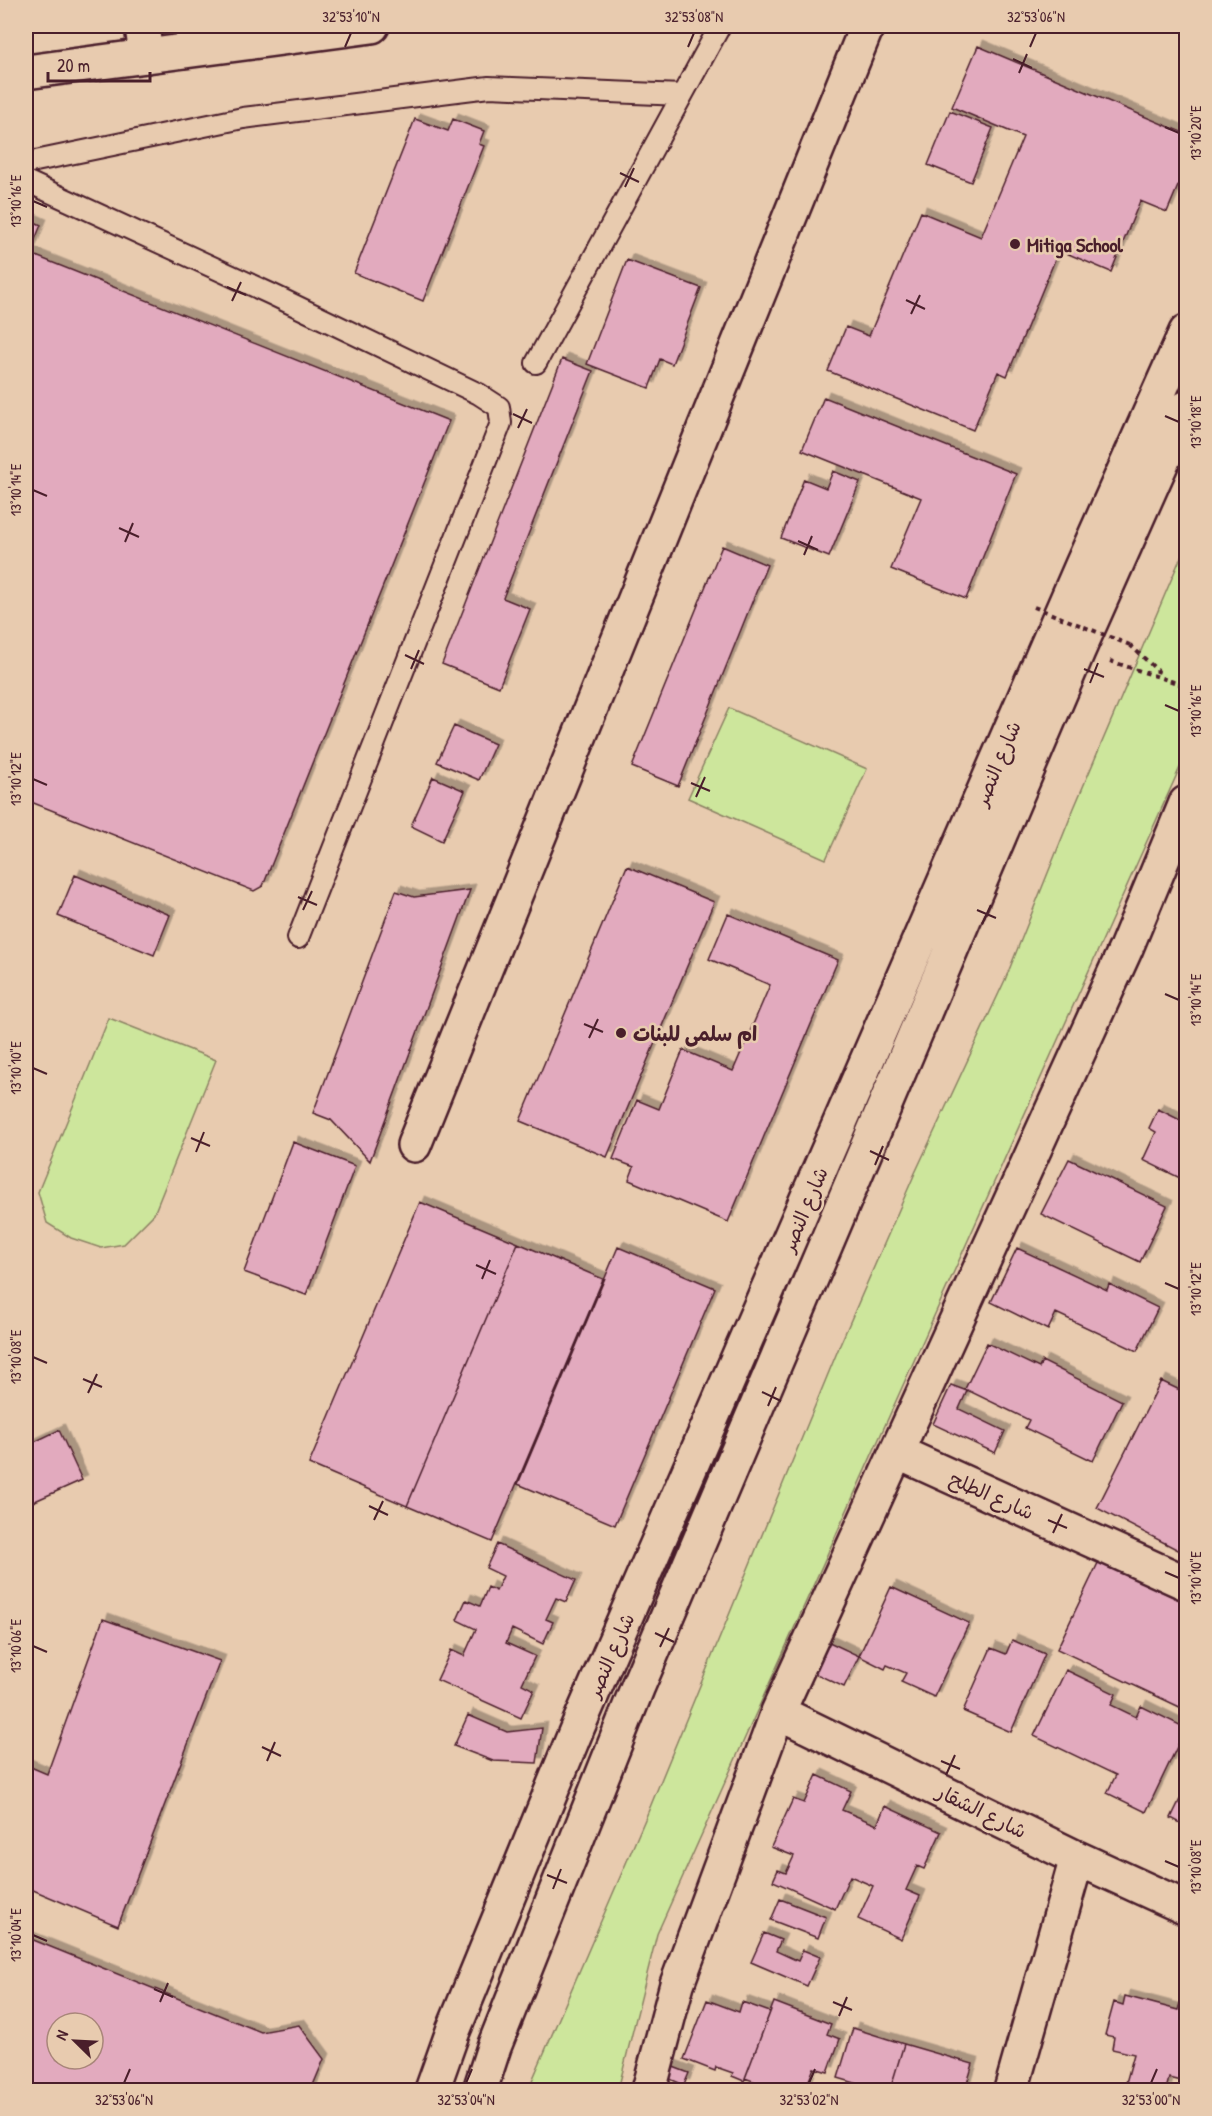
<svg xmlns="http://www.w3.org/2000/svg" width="1212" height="2116" font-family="'Patrick Hand','Playpen Sans Arabic',sans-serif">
	<defs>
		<filter id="shadow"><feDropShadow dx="5.5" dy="-5.5" stdDeviation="0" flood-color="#0004"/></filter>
	</defs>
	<rect width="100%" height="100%" fill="#e8cbaf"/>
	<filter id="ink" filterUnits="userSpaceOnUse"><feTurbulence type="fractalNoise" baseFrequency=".0167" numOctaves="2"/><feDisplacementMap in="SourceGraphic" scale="12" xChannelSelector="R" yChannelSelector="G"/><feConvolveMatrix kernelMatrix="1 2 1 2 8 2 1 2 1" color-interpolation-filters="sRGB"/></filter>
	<g filter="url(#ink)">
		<!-- green -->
		<path fill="#cde69c" stroke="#8c8264" stroke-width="1.5" d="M1186,545V754L657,1934L618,2090H528L646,1817L840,1345L915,1173L1005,980L1074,808Z
			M729,708L867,769L826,859L688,798Z
			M109,1018L216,1060L154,1214L124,1244L101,1248L71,1238L47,1223L38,1192Z"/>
		<!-- building -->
		<path fill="#e2aabe" stroke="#4a1f2b" stroke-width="1.5" fill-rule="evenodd" filter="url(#shadow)" d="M978,46L1186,134V167L1167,212L1140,201L1111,272L1059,250L1007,376L998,372L973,430L828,371L846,327L869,336L921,212L981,237L1023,137L952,107Z
			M950,111L993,128L971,182L928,165Z
			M415,119L448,131L453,119L484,131L479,144L484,146L423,301L354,273Z
			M26,218L41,225L29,254L26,252Z
			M26,252L449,421L263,886L254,891L26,800Z
			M627,260L701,288L672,364L660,359L649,388L587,364Z
			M562,359L593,371L503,598L530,609L499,687L442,664Z
			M824,397L1016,474L966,599L891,569L921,498L802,450Z
			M833,471L860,482L829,557L781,538L804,479L826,488Z
			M722,546L767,565L678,786L632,767Z
			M454,726L495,744L479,780L437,762Z
			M433,777L465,791L442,841L411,826Z
			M627,866L714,902L607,1157L520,1121Z
			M75,875L170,915L154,955L58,916Z
			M470,890L370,1161L331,1120L313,1113L396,891L414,897Z
			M728,914L838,960L728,1222L629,1180L634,1167L613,1159L637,1100L659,1109L683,1050L733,1071L770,985L709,959Z
			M1158,1109L1186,1123V1174L1184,1180L1143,1160L1156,1132L1149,1128Z
			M293,1142L355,1166L306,1295L244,1272Z
			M1069,1159L1167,1206L1140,1262L1041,1214Z
			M420,1202L518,1243L407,1506L309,1464Z
			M518,1243L603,1279L492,1542L407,1506Z
			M618,1247L715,1288L615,1525L518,1484Z
			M1017,1248L1107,1290L1109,1284L1158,1308L1137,1351L1056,1313L1048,1330L991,1302Z
			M987,1343L1039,1368L1042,1361L1122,1401L1093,1461L1025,1428L1029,1420L965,1389Z
			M1161,1381L1186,1393V1554L1097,1508Z
			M951,1385L967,1391L959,1409L1005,1431L995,1453L933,1424Z
			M59,1430L82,1480L26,1505V1446Z
			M497,1544L576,1580L566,1602L556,1598L546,1619L553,1622L543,1644L512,1629L506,1643L535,1656L522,1684L534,1690L521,1718L437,1680L451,1650L464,1656L476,1629L457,1620L466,1600L480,1606L488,1587L496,1591L503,1576L486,1568Z
			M1099,1561L1186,1603V1710L1057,1649Z
			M891,1587L969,1623L934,1697L901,1682L906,1673L887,1665L885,1669L859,1656Z
			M103,1619L220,1661L118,1926L26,1887V1765L47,1774Z
			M1012,1640L1045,1654L1011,1732L963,1711L991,1648L1006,1654Z
			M827,1641L859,1656L844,1687L812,1672Z
			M1066,1670L1116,1694L1111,1705L1136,1717L1141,1706L1186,1728L1146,1812L1107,1793L1116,1775L1034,1736Z
			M468,1715L507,1732L542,1728L537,1763L493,1761L454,1746Z
			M817,1775L851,1791L842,1810L877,1825L885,1806L941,1832L924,1869L917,1866L906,1890L920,1896L901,1939L858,1919L873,1886L850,1876L835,1909L773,1881L778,1870L786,1873L794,1856L771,1847L793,1799L804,1803Z
			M1186,1787V1826L1171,1818Z
			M780,1899L826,1917L818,1938L771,1920Z
			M764,1933L781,1940L776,1951L798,1961L803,1950L820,1957L807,1986L751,1962Z
			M26,1937L261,2032L299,2025L324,2059L311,2090H26ZM57,2023H93V2059H57Z
			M1183,1994L1186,1995V2082L1169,2078L1166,2090H1124L1134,2054L1112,2049L1114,2037L1105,2035L1114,2002L1123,2005L1125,1996L1178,2010Z
			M707,2000L739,2012L742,2002L770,2012L744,2081L732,2076L733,2073L716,2067L715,2071L684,2059Z
			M774,2002L831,2024L827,2034L840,2039L828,2072L814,2068L805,2090H777L745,2078Z
			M853,2028L904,2044L890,2090H879L838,2078Z
			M904,2044L973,2064L965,2090H890Z
			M660,2062L689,2073L684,2085L656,2073Z"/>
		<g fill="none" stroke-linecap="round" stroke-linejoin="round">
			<!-- service casing -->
			<g stroke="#4a1f2b" stroke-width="24">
				<path id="service" d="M26,163L243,118L489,87L682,95
					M26,181L271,294L479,394L499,407L501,423L298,938
					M536,363L720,26"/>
			</g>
			<!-- minor casing -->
			<g stroke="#4a1f2b" stroke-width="38">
				<path id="minor" d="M142,26L146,56
					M414,1145L867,26
					M897,1452L1186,1583
					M778,1712L1077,1858L1186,1908
					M649,2090L677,1984L778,1712L1126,948L1186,803
					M1011,2090L1077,1858"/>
			</g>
			<!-- tertiary casing -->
			<g stroke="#4a1f2b" stroke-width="38">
				<path id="tertiary" d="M26,72L372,26"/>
			</g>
			<!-- trunk casing -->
			<g stroke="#4a1f2b" stroke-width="38">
				<path id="trunk" d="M432,2090L453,2031L576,1731L1082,565L1186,332
					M480,2090L494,2047L638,1686L1078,651L1186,408"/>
			</g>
			<!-- path -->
			<path stroke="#4a1f2b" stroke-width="4" stroke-dasharray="4.5 4.5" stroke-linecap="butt" d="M1130,645L1158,671L1156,676
				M1110,661L1186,686"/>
			<!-- service -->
			<use href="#service" stroke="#e8cbaf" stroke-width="20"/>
			<!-- minor -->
			<use href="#minor" stroke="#e8cbaf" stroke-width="33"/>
			<!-- tertiary -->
			<use href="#tertiary" stroke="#e8cbaf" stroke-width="33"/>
			<!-- trunk -->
			<use href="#trunk" stroke="#e8cbaf" stroke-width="33"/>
			<!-- path-bridge -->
			<path stroke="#4a1f2b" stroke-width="4" stroke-dasharray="4.5 4.5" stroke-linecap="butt" d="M1034,607L1130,645"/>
		</g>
	</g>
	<!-- ticks -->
	<path fill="none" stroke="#4a1f2b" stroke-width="2" d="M345,47L351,33M688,47L694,33M1030,47L1036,33M1013,59L1032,68M1019,73L1027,54M1165,127L1179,133M620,173L639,182M625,187L634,168M33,201L47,207M227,287L246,295M906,300L925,309M232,301L241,282M911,314L920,295M513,414L532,423M1165,416L1179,422M518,428L527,409M33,490L47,496M119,528L139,537M798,541L818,550M125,542L133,523M804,555L812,536M405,655L424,664M411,669L419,650M1084,669L1104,677M1090,683L1098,663M1165,705L1179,711M33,779L47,785M691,783L710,791M696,797L705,777M298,897L317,905M303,910L312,891M977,910L996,918M982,924L991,905M1165,994L1179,1000M584,1024L603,1032M589,1038L598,1019M33,1068L47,1074M191,1138L210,1146M870,1151L889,1160M196,1152L204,1132M875,1165L883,1146M476,1265L496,1274M482,1279L490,1260M1165,1283L1179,1289M33,1357L47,1363M83,1379L102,1387M762,1392L781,1401M88,1393L97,1374M768,1406L776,1387M369,1506L388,1515M374,1520L383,1501M1048,1520L1067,1528M1053,1533L1062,1514M1165,1572L1179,1578M655,1633L674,1642M33,1646L47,1652M660,1647L669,1628M262,1747L281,1756M267,1761L275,1742M941,1761L960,1769M946,1775L955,1755M1165,1861L1179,1867M547,1875L567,1883M553,1889L561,1869M33,1935L47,1941M154,1989L173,1997M160,2002L168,1983M833,2002L852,2010M839,2016L847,1997M124,2083L130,2069M466,2083L472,2069M809,2083L815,2069M1151,2083L1157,2069"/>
	<!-- markers -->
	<g fill="#4a1f2b" stroke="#e8cbaf" stroke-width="2">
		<circle cx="1015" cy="244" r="6"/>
		<circle cx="621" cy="1033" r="6"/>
	</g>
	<g text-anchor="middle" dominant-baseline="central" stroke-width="5" stroke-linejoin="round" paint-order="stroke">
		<!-- poi labels -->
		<g font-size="20" font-weight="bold" fill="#4a1f2b" stroke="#e8cbaf" text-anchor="start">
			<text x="1027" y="244">Mitiga School</text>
			<text x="633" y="1033">ام سلمى للبنات</text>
		</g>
		<!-- street labels -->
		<g font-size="20" fill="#4a1f2b" stroke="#e8cbaf">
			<text transform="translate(997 763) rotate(-67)">شارع النصر</text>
			<text transform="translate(804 1209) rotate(-67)">شارع النصر</text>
			<text transform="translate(992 1495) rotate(24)">شارع الطلح</text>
			<text transform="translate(610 1655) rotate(-66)">شارع النصر</text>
			<text transform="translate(982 1811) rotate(26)">شارع الشقار</text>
		</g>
	</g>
	<!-- margin -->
	<rect width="1212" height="2116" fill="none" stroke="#e8cbaf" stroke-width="66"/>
	<!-- north arrow -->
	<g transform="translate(75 2041) rotate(294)"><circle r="28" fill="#e8cbaf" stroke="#a9867a" stroke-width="1.5"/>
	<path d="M0-4.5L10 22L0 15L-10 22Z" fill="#4a1f2b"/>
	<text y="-9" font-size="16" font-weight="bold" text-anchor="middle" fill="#4a1f2b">N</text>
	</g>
	<!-- scale -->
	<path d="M48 72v9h102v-9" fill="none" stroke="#4a1f2b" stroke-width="3"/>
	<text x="57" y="72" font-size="18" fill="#4a1f2b" stroke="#e8cbaf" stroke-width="4.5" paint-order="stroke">20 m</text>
	<rect x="33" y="33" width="1146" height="2050" fill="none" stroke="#4a1f2b" stroke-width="2"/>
	<g font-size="15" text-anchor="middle" fill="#4a1f2b">
		<text x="351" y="22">32°53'10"N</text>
		<text x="694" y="22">32°53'08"N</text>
		<text x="1036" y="22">32°53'06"N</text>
		<text transform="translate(1196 133) rotate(-90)" y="5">13°10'20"E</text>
		<text transform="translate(16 201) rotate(-90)" y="5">13°10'16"E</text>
		<text transform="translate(1196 422) rotate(-90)" y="5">13°10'18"E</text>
		<text transform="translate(16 490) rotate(-90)" y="5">13°10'14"E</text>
		<text transform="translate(1196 711) rotate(-90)" y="5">13°10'16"E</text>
		<text transform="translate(16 779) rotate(-90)" y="5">13°10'12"E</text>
		<text transform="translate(1196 1000) rotate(-90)" y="5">13°10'14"E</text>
		<text transform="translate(16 1068) rotate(-90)" y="5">13°10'10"E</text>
		<text transform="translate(1196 1289) rotate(-90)" y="5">13°10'12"E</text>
		<text transform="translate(16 1357) rotate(-90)" y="5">13°10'08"E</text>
		<text transform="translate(1196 1578) rotate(-90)" y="5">13°10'10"E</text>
		<text transform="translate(16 1646) rotate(-90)" y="5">13°10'06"E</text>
		<text transform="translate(1196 1867) rotate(-90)" y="5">13°10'08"E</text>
		<text transform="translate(16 1935) rotate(-90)" y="5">13°10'04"E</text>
		<text x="124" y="2105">32°53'06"N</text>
		<text x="466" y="2105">32°53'04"N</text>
		<text x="809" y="2105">32°53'02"N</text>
		<text x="1151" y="2105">32°53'00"N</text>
	</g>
</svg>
